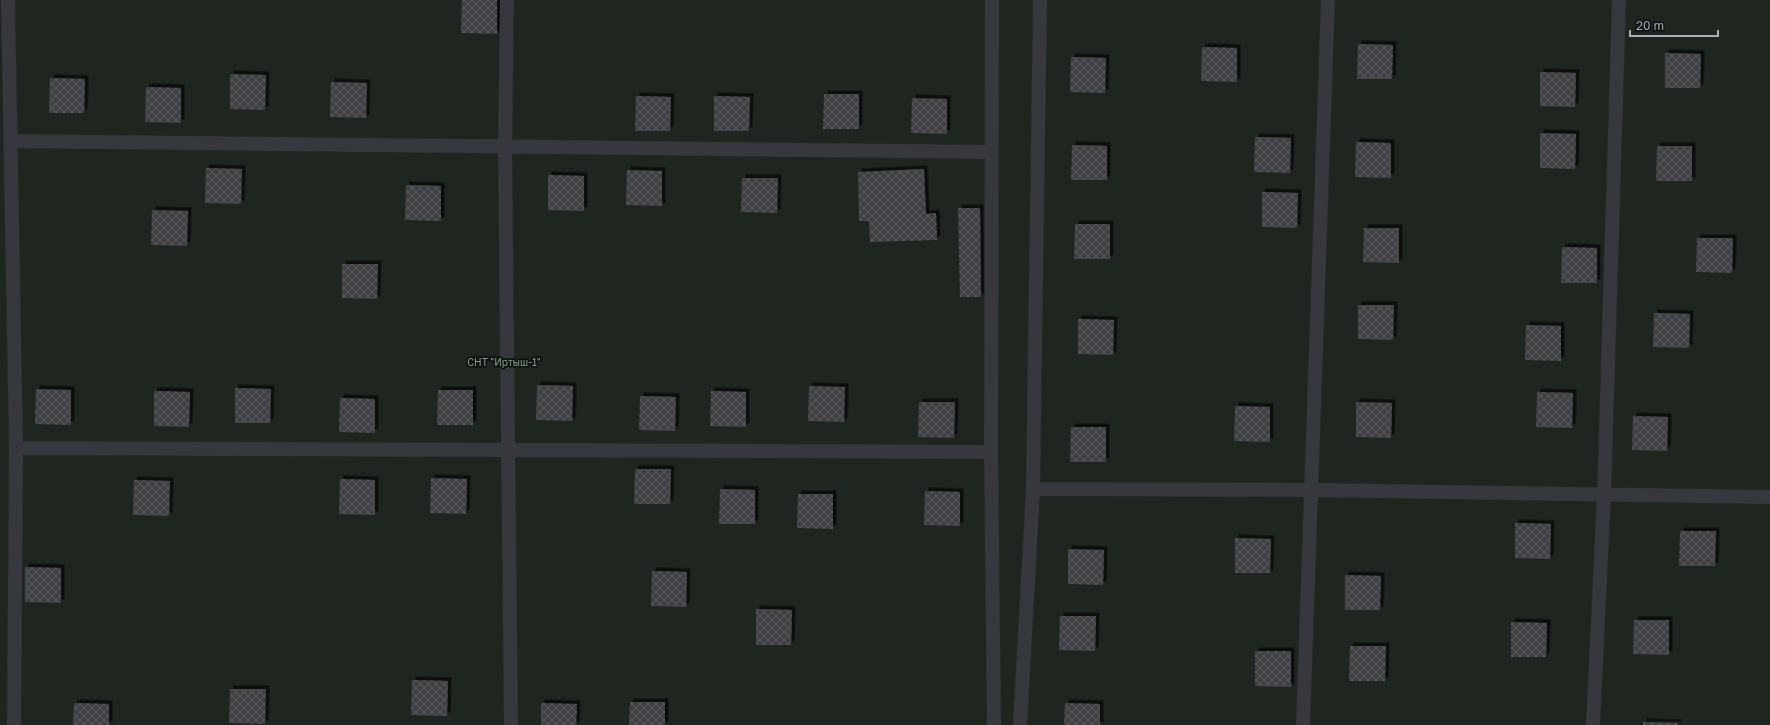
<svg xmlns="http://www.w3.org/2000/svg" width="1770" height="725" font-family="'Golos Text',sans-serif">
	<defs>
		<pattern id="forest-crowns" width="20" height="18" patternUnits="userSpaceOnUse"><rect width="20" height="18" fill="#1e261f"/><path d="M2 6a3 3 0 1 1 6 0M12 15a3 3 0 1 1 6 0" fill="none" stroke="#3c433d"/></pattern>
		<pattern id="building-cross-hatch" width="8" height="8" patternUnits="userSpaceOnUse"><rect width="8" height="8" fill="#404145"/><path d="M0 0l8 8M0 8l8-8" fill="none" stroke="#595a5e"/></pattern>
		<filter id="shadow"><feDropShadow dx="3.5" dy="-3.5" stdDeviation="0" flood-color="#0009"/></filter>
	</defs>
	<rect width="100%" height="100%" fill="#161618"/>
	<!-- green -->
	<path fill="#1e261f" d="M0,0H1770V725H0Z"/>
	<!-- forest -->
	<path fill="url(#forest-crowns)" d="M0,435L2,725H0Z"/>
	<!-- building -->
	<path fill="url(#building-cross-hatch)" filter="url(#shadow)" d="M462,0H497V34L461,33Z
		M1358,44L1393,45L1392,79H1357Z
		M1202,47L1237,48V82L1201,81Z
		M1665,53L1701,54L1700,88H1665Z
		M1071,57L1106,58L1105,93L1070,92Z
		M1540,72L1576,73L1575,107L1540,106Z
		M230,74L266,75L265,110L230,109Z
		M50,78L85,79L84,113H49Z
		M331,82L367,83L366,118L330,117Z
		M146,87L181,88V123L145,122Z
		M824,94H859V129H823Z
		M636,96L671,97L670,131H635Z
		M714,96L750,97L749,131H714Z
		M912,98L947,99V134L911,133Z
		M1540,133L1576,134L1575,169L1540,168Z
		M1255,137L1291,138L1290,173L1254,172Z
		M1356,142L1391,143V178L1355,177Z
		M1072,145L1107,146V180H1071Z
		M1657,146H1692V181H1656Z
		M206,168L242,169L241,204L205,203Z
		M924,169L926,214L936,213L937,240L870,242L869,221H859L858,172Z
		M627,170L662,171V206L626,205Z
		M548,175L584,176V211L548,210Z
		M742,178H778L777,213L741,212Z
		M406,185L441,186V221L405,220Z
		M1262,192L1298,193L1297,228L1262,227Z
		M958,208H980L981,297H960Z
		M152,210L188,211L187,246L151,245Z
		M1075,224H1110V259H1074Z
		M1364,228H1399V263L1363,262Z
		M1697,238H1733L1732,273L1696,272Z
		M1562,247L1597,248V283H1561Z
		M342,264H378L377,299L342,298Z
		M1358,305H1394L1393,340L1358,339Z
		M1654,313L1690,314L1689,348L1653,347Z
		M1078,319L1114,320L1113,355L1078,354Z
		M1526,325L1561,326V361L1525,360Z
		M537,385L573,386L572,421L536,420Z
		M809,386L845,387L844,422L808,421Z
		M235,388L271,389L270,423H235Z
		M36,389L71,390V425L35,424Z
		M438,390H473V425H437Z
		M154,391L190,392L189,427L154,426Z
		M711,391L746,392V427L710,426Z
		M1537,392L1573,393L1572,428L1536,427Z
		M640,396L676,397L675,431L639,430Z
		M340,398L375,399V433L339,432Z
		M919,402H955L954,438L918,437Z
		M1356,402L1392,403L1391,438L1356,437Z
		M1235,406L1270,407V442L1234,441Z
		M1633,416L1668,417L1667,451L1632,450Z
		M1071,427H1106V462H1070Z
		M635,469H671L670,504H634Z
		M431,478L467,479L466,514L430,513Z
		M340,479L375,480V515L339,514Z
		M134,480L170,481L169,516L133,515Z
		M720,489L755,490V524H719Z
		M925,491L960,492V526L924,525Z
		M798,494H833V529L797,528Z
		M1515,523L1551,524L1550,559L1515,558Z
		M1680,531H1716L1715,566H1679Z
		M1235,538L1271,539L1270,573H1235Z
		M1068,549L1104,550L1103,585L1068,584Z
		M25,567L61,568V603L25,602Z
		M652,571L687,572L686,607L651,606Z
		M1345,575L1381,576L1380,610H1345Z
		M756,609L792,610L791,645H756Z
		M1060,616H1096L1095,651L1059,650Z
		M1634,620H1669V655L1633,654Z
		M1511,622L1547,623L1546,657H1511Z
		M1350,646H1386L1385,681H1349Z
		M1255,651H1291V687L1255,686Z
		M412,680L448,681L447,716L411,715Z
		M230,689H266L265,724L229,723Z
		M630,702H665V725H629Z
		M74,703L109,704V725H73Z
		M541,703L577,704L576,725H541Z
		M1065,703L1100,704V725H1064Z
		M1643,722L1678,723V725H1643Z"/>
	<g fill="none" stroke-linecap="round" stroke-linejoin="round">
		<!-- service -->
		<path stroke="#37383d" stroke-width="14" d="M8,0L16,448L14,725
			M507,0L505,148L511,725
			M992,0L991,452L994,725
			M11,141L991,152
			M16,448L991,452
			M1033,489L1312,490L1770,497
			M1020,725L1033,489L1040,0
			M1303,725L1328,0
			M1593,725L1604,495L1619,0"/>
	</g>
	<g text-anchor="middle" dominant-baseline="central" stroke-width="3.5" stroke-linejoin="round" paint-order="stroke">
		<!-- park labels -->
		<g font-size="10" fill="#7fa381" stroke="#111113">
			<text x="504" y="362">СНТ "Иртыш-1"</text>
		</g>
	</g>
	<!-- scale -->
	<path d="M1630 30v6h88v-6" fill="none" stroke="#a8adb8" stroke-width="2"/>
	<text x="1636" y="30" font-size="12" fill="#a8adb8" stroke="#111113" stroke-width="3" paint-order="stroke">20 m</text>
</svg>
